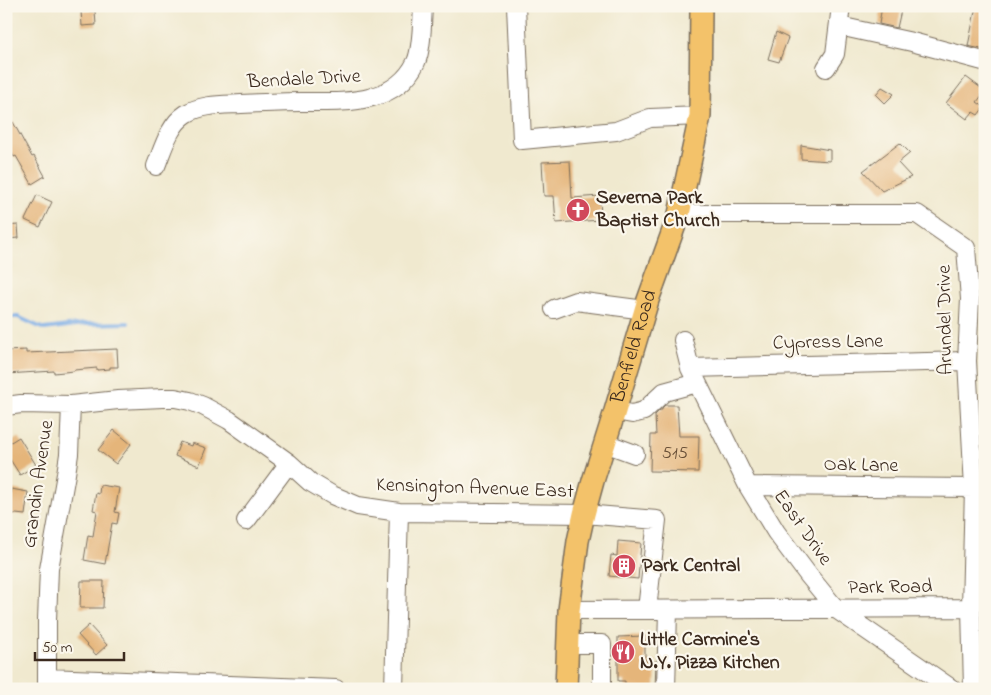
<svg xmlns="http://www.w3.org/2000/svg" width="991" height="695" font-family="'Indie Flower',sans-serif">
	<rect width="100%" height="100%" fill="#fbf7ec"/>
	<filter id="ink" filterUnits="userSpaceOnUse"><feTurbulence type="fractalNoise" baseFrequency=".02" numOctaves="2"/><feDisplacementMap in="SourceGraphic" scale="10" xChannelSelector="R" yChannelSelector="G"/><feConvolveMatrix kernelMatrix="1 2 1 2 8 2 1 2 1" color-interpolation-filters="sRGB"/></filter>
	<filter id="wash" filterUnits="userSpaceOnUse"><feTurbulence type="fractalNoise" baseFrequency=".0096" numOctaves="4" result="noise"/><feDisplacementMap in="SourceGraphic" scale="20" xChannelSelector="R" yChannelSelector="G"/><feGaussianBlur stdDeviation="1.12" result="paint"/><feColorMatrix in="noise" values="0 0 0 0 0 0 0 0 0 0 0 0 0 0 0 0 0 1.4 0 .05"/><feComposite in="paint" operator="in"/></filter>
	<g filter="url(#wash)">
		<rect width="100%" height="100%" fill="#f0e9cf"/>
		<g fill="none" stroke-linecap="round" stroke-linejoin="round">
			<!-- stream -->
			<path stroke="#79abe5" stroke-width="4" d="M6,317H18L44,329L85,324L128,323"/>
		</g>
		<g id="blocks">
			<!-- building -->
			<path fill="#e5b57a" d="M882,6H902L897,28L879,24Z
				M976,6H985V50L968,46Z
				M81,11H95L96,25L82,26Z
				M776,32L788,38L779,62L768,59Z
				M966,77L985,91L977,102L984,107L978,115L973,112L967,119L946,103Z
				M882,87L894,94L885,103L876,94Z
				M13,122L32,157L34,156L45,176L32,184L16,156L14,157L6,143V126Z
				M900,143L910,153L898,163L911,177L882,191L863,171Z
				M801,145L830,150V161L801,159Z
				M570,161L572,198L600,196L601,220L556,223L554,196H544L542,162Z
				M37,195L52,202L40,227L25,220Z
				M18,225L19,238L6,239V226Z
				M117,349L118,367H110V369L97,370V368L74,370V371L54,373V371L6,374V351L26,350V353Z
				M665,405H677L679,436H699L698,472L650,471L651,435H656L655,415L660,410H662V408Z
				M114,430L131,444L116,464L98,450Z
				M19,437L36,465L20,475L6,453V445Z
				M180,442L191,446L192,443L206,448L199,466L175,456Z
				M100,485L119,488L115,512L119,513L117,524L112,523L105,564L84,560L88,535L93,536L97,511L93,510L96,493L99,494Z
				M11,489L28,492L25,515L7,513Z
				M618,541L641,543L638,579L609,576L611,555L617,556Z
				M81,581H104L103,608H80Z
				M89,625L107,645L96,655L78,635Z
				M645,636V661H656L655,689H625V681H618V637Z"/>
		</g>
	</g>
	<g filter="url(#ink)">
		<use href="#blocks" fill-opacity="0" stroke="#7a6d5c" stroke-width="1"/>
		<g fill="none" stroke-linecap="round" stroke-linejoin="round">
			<!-- minor casing -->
			<g stroke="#7a6d5c" stroke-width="20">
				<path id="minor" d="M516,6L522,140L616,131L650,118L700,116
					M839,26L912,42L983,61
					M826,68L835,54L841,6
					M156,166C163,149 169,125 186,114C202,104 223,105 241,104C261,103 281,102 302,102C343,102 395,106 416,62C422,49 422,22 423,6
					M679,214H917L966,248L970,299L967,361L974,488L971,608L973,689
					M554,309L576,301L645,310
					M683,340L690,368L748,486L776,532L809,576L836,609L952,689
					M690,368L967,361
					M6,406L21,404L71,405L118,400L163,398H175L190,401L203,406L229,420L289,463L310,482L332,495L358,506L399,512L584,514L657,520L647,610
					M615,411L632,414L644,411L664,392L697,383
					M605,443L635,454
					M748,486L974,488
					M246,521L289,463
					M569,610L971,608
					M568,644H602V689
					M47,678L336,689
					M47,689V620L49,569L66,474L69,454L71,405
					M394,689L399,512
					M666,689L668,610"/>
			</g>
			<!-- major casing -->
			<g stroke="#7a6d5c" stroke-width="24">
				<g id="major">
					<path id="s1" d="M566,689L569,610L578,541L584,514L593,481L615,411L648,300L679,214L700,116L701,6"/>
				</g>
			</g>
			<!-- minor -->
			<use href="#minor" stroke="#fff" stroke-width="18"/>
			<!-- major -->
			<use href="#major" stroke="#f3c26a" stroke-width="21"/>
		</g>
	</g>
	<!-- icons -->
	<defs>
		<g id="church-disc" transform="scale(1.25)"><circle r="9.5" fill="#d1495b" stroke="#fbf7ec"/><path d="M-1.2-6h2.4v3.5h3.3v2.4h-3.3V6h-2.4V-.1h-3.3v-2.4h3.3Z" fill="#fff"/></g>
		<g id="building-disc" transform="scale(1.25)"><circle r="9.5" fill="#d1495b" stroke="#fbf7ec"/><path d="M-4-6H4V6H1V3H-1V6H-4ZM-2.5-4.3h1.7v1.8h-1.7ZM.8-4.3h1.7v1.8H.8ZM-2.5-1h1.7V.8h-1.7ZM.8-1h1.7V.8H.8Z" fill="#fff"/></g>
		<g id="restaurant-disc" transform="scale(1.25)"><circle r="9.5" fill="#d1495b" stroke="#fbf7ec"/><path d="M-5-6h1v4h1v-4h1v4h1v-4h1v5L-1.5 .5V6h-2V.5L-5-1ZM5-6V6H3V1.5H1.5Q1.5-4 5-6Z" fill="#fff"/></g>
	</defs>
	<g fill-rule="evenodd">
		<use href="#church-disc" x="578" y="210"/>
		<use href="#building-disc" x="624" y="566"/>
		<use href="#restaurant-disc" x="623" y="652"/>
	</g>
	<g text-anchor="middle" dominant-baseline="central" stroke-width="4.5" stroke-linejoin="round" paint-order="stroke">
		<!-- number labels -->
		<g font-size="18" fill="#664d35">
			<text x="675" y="454">515</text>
		</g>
		<!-- street labels -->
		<g font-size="20" fill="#3b2a1e" stroke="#fbf7ec">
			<text transform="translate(304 80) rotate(-3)">Bendale Drive</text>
			<text transform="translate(946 320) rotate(-91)">Arundel Drive</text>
			<text transform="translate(828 343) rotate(-1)">Cypress Lane</text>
			<text stroke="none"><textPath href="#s1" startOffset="351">Benfield Road</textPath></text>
			<text transform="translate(861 466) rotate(1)">Oak Lane</text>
			<text transform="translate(39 484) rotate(-82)">Grandin Avenue</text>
			<text transform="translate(475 489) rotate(2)">Kensington Avenue East</text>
			<text transform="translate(802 528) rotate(55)">East Drive</text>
			<text transform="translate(890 588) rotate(-1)">Park Road</text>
		</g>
		<!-- poi labels -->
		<g font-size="20" font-weight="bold" fill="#3b2a1e" stroke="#fbf7ec" text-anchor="start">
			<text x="596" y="198">Severna Park<tspan x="596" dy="23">Baptist Church</tspan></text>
			<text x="642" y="566">Park Central</text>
			<text x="640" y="640">Little Carmine's<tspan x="640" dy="23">N.Y. Pizza Kitchen</tspan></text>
		</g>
	</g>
	<!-- margin -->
	<rect width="991" height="695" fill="none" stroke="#fbf7ec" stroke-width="25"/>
	<!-- scale -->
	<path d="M35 652v8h89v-8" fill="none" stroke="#3b2a1e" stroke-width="2.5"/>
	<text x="42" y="652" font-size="15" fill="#3b2a1e" stroke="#fbf7ec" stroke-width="4" paint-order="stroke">50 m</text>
</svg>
